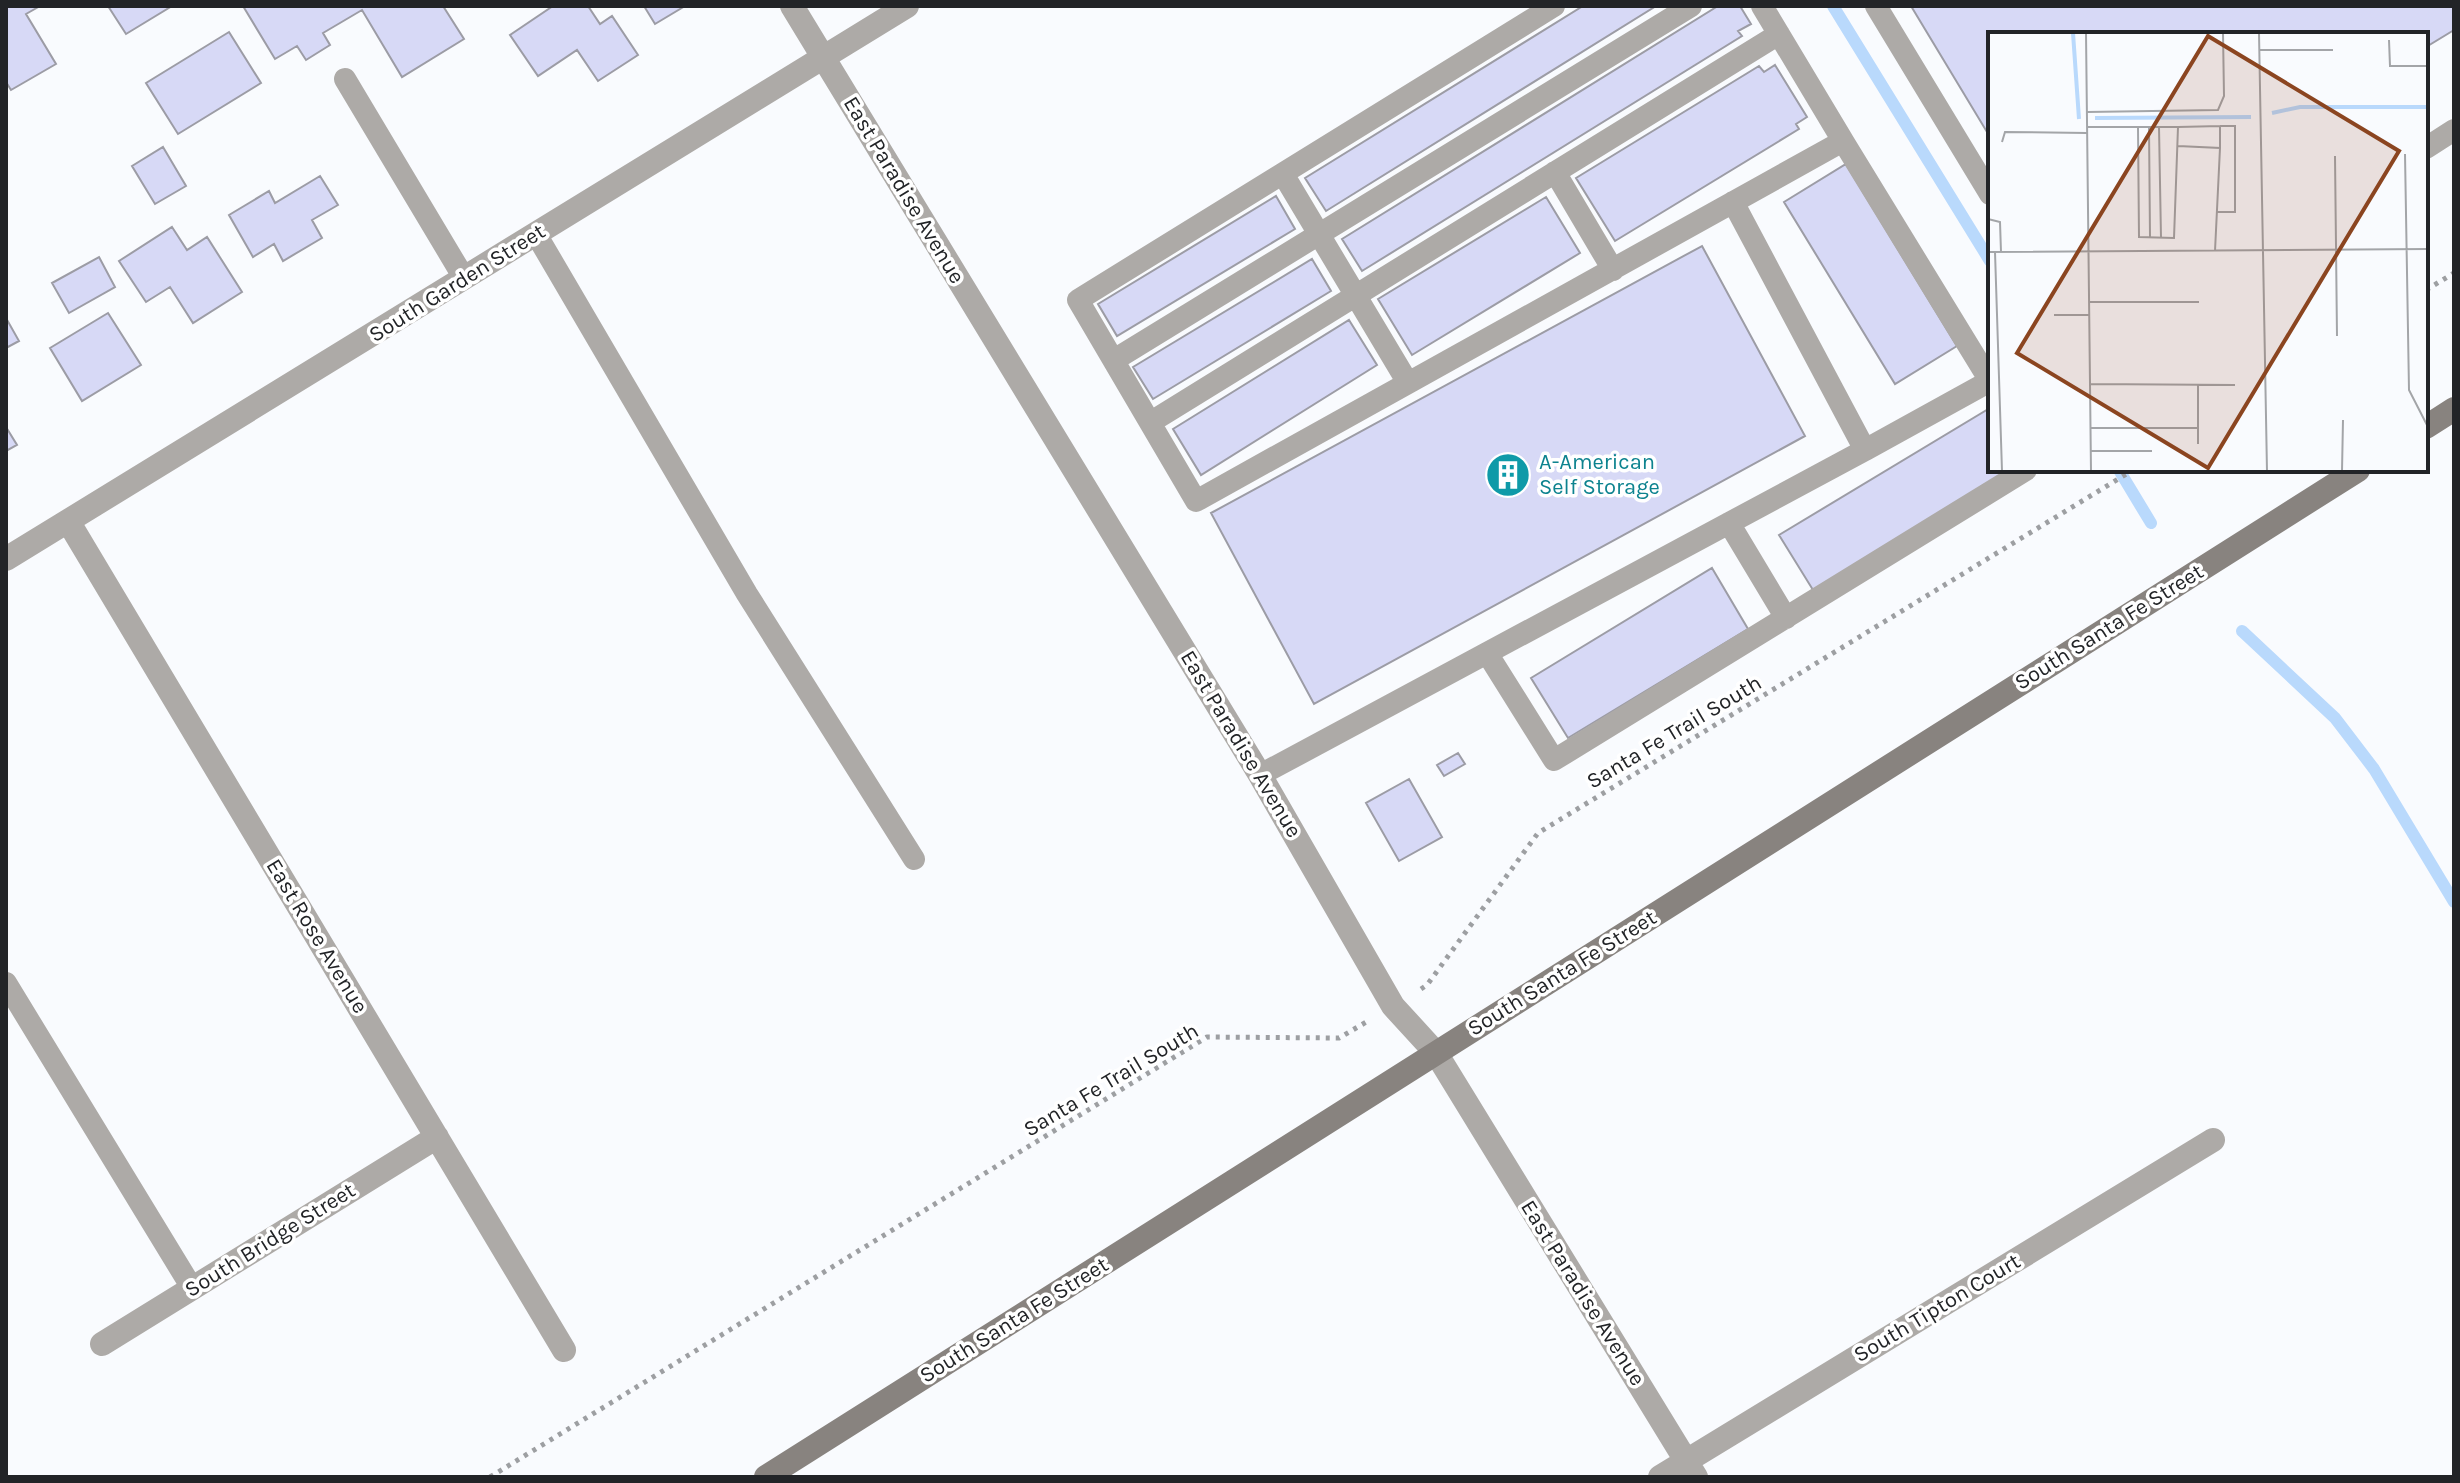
<svg xmlns="http://www.w3.org/2000/svg" width="2460" height="1483" font-family="Karla,sans-serif">
	<rect width="100%" height="100%" fill="#f9fbfe"/>
	<g fill="none" stroke-linecap="round" stroke-linejoin="round">
		<!-- stream -->
		<path stroke="#b9d9fc" stroke-width="12" d="M1833,6L1990,261
			M2119,470L2151,523
			M2242,631L2335,718L2374,769L2454,902"/>
	</g>
	<!-- building -->
	<path fill="#d7d9f6" stroke="#9c9ca5" stroke-width="2" d="M6,6H40L26,14L56,64L11,90L6,82Z
		M108,6H172L126,34Z
		M243,6H443L464,39L402,77L362,10L323,33L330,45L306,60L297,46L275,59Z
		M553,6H588L600,24L612,16L638,55L598,81L577,50L538,76L510,35Z
		M644,6H685L655,24Z
		M1583,6H1656L1326,211L1305,178Z
		M1718,6H1740L1751,24L1738,31L1742,36L1362,271L1342,239Z
		M1911,6H2454V30L2426,47V34H1990V137Z
		M229,32L261,83L178,134L146,83Z
		M1775,65L1807,117L1796,124L1799,129L1615,241L1576,178L1759,66L1764,72Z
		M163,147L186,186L155,204L132,166Z
		M1846,164L1957,346L1895,384L1784,202Z
		M320,176L338,205L312,220L322,238L283,261L274,244L253,257L229,215L269,191L275,203Z
		M1276,196L1295,229L1117,336L1098,304Z
		M1546,197L1580,253L1412,355L1378,299Z
		M172,227L187,250L207,237L242,292L193,323L170,287L146,302L119,261Z
		M1702,246L1805,436L1314,704L1211,513Z
		M99,257L115,287L69,313L52,283Z
		M1312,259L1331,291L1153,399L1133,367Z
		M108,313L141,365L82,401L50,348Z
		M6,318L19,341L6,348Z
		M1349,320L1377,365L1201,475L1173,429Z
		M1990,408V470H2012L1813,590L1779,535Z
		M6,427L17,445L6,451Z
		M1712,568L1748,629L1568,738L1531,678Z
		M1458,753L1465,764L1444,776L1437,765Z
		M1409,779L1442,837L1399,861L1366,803Z"/>
	<g fill="none" stroke-linecap="round" stroke-linejoin="round">
		<!-- path -->
		<path stroke="#9d9fa2" stroke-width="5" stroke-dasharray="4 6" stroke-linecap="butt" d="M2426,290L2454,273
			M1421,989L1427,985L1538,833L2133,470
			M490,1477L1207,1037L1339,1038L1368,1021"/>
		<!-- lane -->
		<path stroke="#adaaa7" stroke-width="22" d="M1554,6L1078,300L1196,501L1843,141L1762,6
			M1876,6L1990,194
			M345,79L464,278
			M1843,141L1990,381
			M2426,148L2454,130
			M1555,172L1613,270
			M1283,174L1408,383
			M536,234L747,594L914,859
			M1114,360L1691,6
			M1151,422L1779,34
			M1865,450L1990,381
			M1729,523L1786,618
			M1487,653L1554,760L2026,470
			M1260,775L1865,450L1733,202
			M6,983L192,1288"/>
		<!-- street -->
		<path stroke="#adaaa7" stroke-width="24" d="M792,6L1260,775L1393,1006L1436,1053L1696,1477
			M68,521L564,1350
			M6,559L907,6
			M102,1344L437,1137
			M1660,1477L2213,1140"/>
		<!-- secondary -->
		<path stroke="#88837f" stroke-width="24" d="M2426,427L2454,409
			M766,1477L2358,470"/>
	</g>
	<!-- icons -->
	<defs>
		<g id="building-disc" transform="scale(2.3)"><circle r="9.5" fill="#0f9aa8" stroke="#fff"/><path d="M-4-6H4V6H1V3H-1V6H-4ZM-2.5-4.3h1.7v1.8h-1.7ZM.8-4.3h1.7v1.8H.8ZM-2.5-1h1.7V.8h-1.7ZM.8-1h1.7V.8H.8Z" fill="#fff"/></g>
	</defs>
	<g fill-rule="evenodd">
		<use href="#building-disc" x="1508" y="475"/>
	</g>
	<g text-anchor="middle" dominant-baseline="central" stroke-width="7" stroke-linejoin="round" paint-order="stroke">
		<!-- street labels -->
		<g font-size="22" fill="#222427" stroke="#fff">
			<text transform="translate(904 190) rotate(59)">East Paradise Avenue</text>
			<text transform="translate(457 283) rotate(-32)">South Garden Street</text>
			<text transform="translate(2109 627) rotate(-32)">South Santa Fe Street</text>
			<text transform="translate(1674 732) rotate(-31)">Santa Fe Trail South</text>
			<text transform="translate(1241 744) rotate(59)">East Paradise Avenue</text>
			<text transform="translate(317 936) rotate(59)">East Rose Avenue</text>
			<text transform="translate(1562 973) rotate(-32)">South Santa Fe Street</text>
			<text transform="translate(1111 1080) rotate(-31)">Santa Fe Trail South</text>
			<text transform="translate(270 1240) rotate(-32)">South Bridge Street</text>
			<text transform="translate(1583 1293) rotate(58)">East Paradise Avenue</text>
			<text transform="translate(1937 1308) rotate(-31)">South Tipton Court</text>
			<text transform="translate(1014 1320) rotate(-32)">South Santa Fe Street</text>
		</g>
		<!-- culture labels -->
		<g font-size="22" fill="#0d838f" stroke="#fff" text-anchor="start">
			<text x="1539" y="462">A-American<tspan x="1539" dy="25">Self Storage</tspan></text>
		</g>
	</g>
	<!-- overview -->
	<g transform="translate(1988 32)">
		<rect width="440" height="440" fill="#f9fbfe"/>
		<path fill="none" stroke="#b9d9fc" stroke-width="4" d="M85,1L91,87M284,81L312,75H440M107,86L263,85"/>
		<path fill="none" stroke="#a3a5a8" stroke-width="2" d="M98,1L103,439M271,1L279,439M401,8L402,34H440M271,18H345M99,80L230,78L236,64L235,1M99,95H150M150,95H190L186,206L151,205ZM161,95L162,205M171,95L173,206M190,95L232,94V116M14,110L17,100L99,101M190,114L232,116L227,219M417,122L421,358L440,395M347,124L349,304M229,180H247V94H232M0,187L12,190L13,220M0,220L440,217M7,220L14,439M101,270H211M66,283H101M102,352L247,353M210,353V412M102,396H210M102,419H164M354,439L355,388"/>
		<path fill="#8b4520" fill-opacity="0.15" stroke="#8b4520" stroke-width="4" d="M220,4L411,119L220,436L29,321Z"/>
		<rect width="440" height="440" fill="none" stroke="#222427" stroke-width="4"/>
	</g>
	<!-- border -->
	<rect width="2460" height="1483" fill="none" stroke="#222427" stroke-width="16"/>
</svg>
